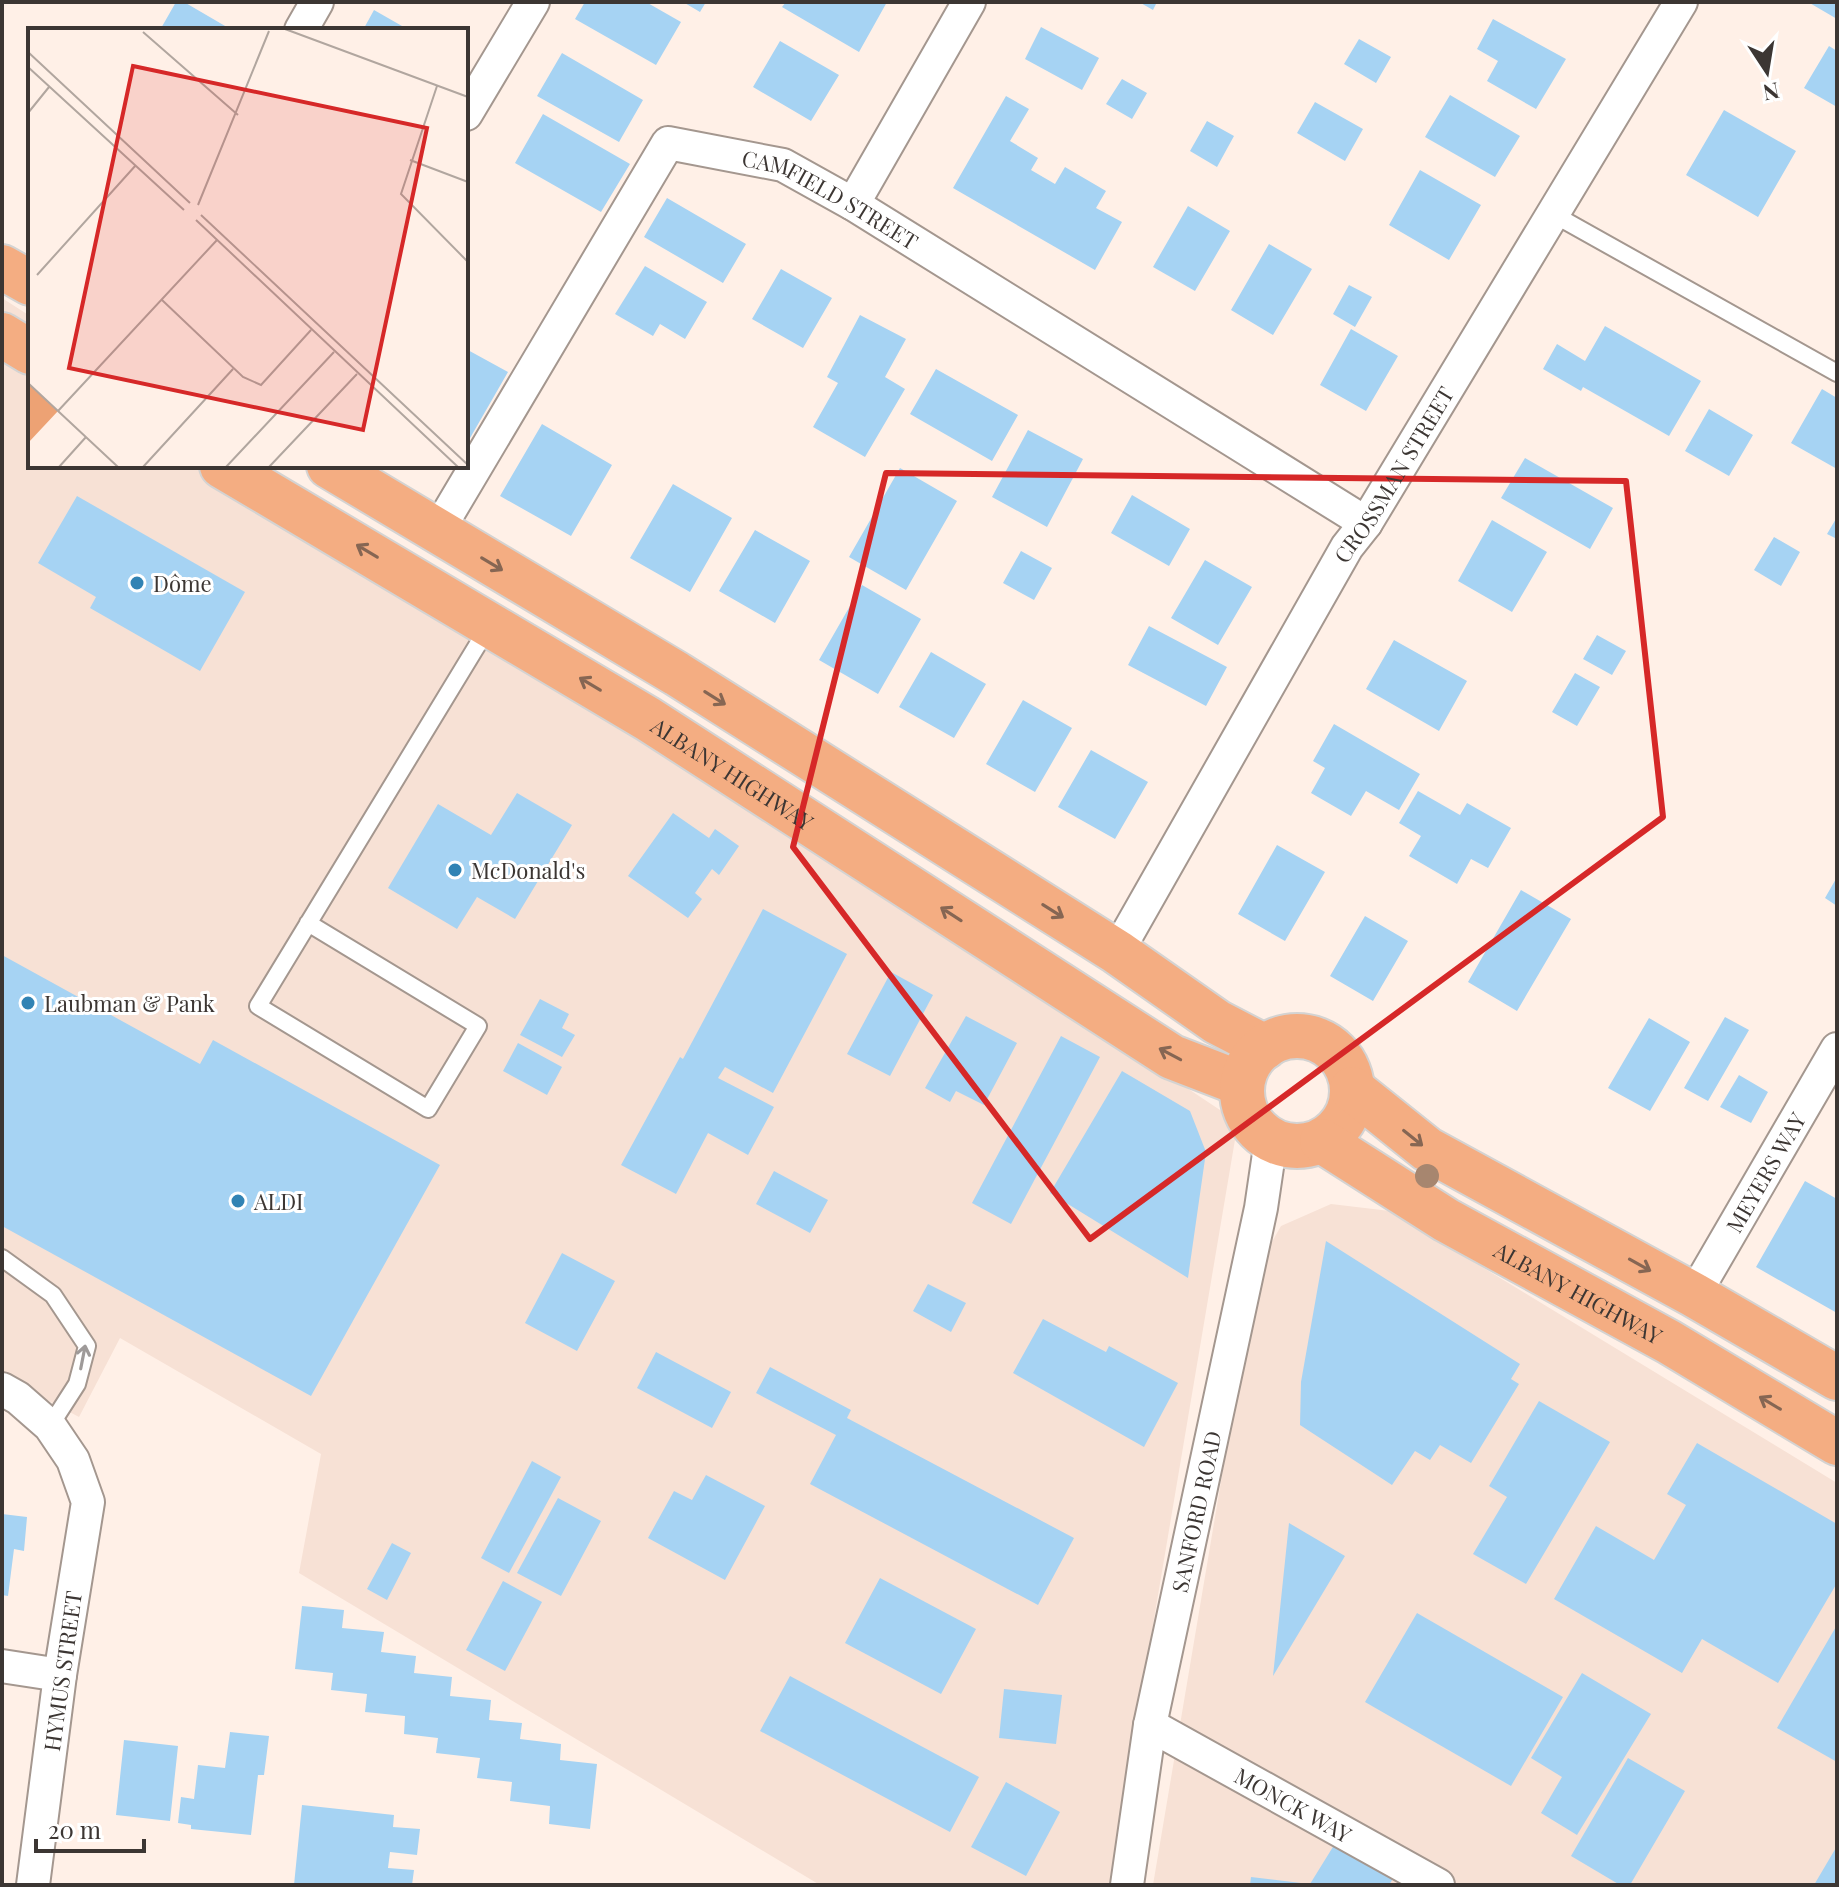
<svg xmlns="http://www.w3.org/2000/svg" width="1839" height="1887" font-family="'Playfair Display',serif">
	<rect width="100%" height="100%" fill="#fff0e7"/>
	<!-- built -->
	<path fill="#f7e1d5" d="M2,298L30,316V466H254L1238,1122L1109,1885H820L299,1573L321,1454L120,1338L79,1417L2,1376Z
		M1331,1204L1390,1211L1837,1483V1885H1153L1257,1268L1281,1226Z"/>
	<!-- building -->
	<path fill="#a6d3f3" d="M176,2H184L232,30H160Z
		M585,2H646L681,22L656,65L575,19Z
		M683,2H706L700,12Z
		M786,2H887L859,52L782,7Z
		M1139,2H1157L1153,10Z
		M1808,2H1837V19Z
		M374,10L409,30H363Z
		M1493,19L1566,59L1536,109L1487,81L1498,61L1477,49Z
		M1041,27L1099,58L1082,90L1025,59Z
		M1359,39L1391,57L1376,83L1344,64Z
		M780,41L839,75L811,121L753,87Z
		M1829,46L1837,51V107L1804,88Z
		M562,53L643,100L619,142L537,96Z
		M1122,79L1147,93L1132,119L1106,104Z
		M1450,95L1520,136L1495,177L1425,137Z
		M1006,96L1029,109L1010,141L1038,158L1031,170L1055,184L1065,167L1106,191L1096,208L1122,222L1095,270L953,188Z
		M1315,102L1363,129L1345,161L1297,133Z
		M1724,110L1796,151L1758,217L1686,175Z
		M543,114L630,164L601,212L515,163Z
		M1207,121L1234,136L1217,167L1190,151Z
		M1420,170L1481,205L1449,260L1389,225Z
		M667,198L746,244L723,283L644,237Z
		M1188,206L1230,231L1195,291L1153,267Z
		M1269,244L1312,269L1273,335L1231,310Z
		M645,266L707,302L685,339L660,324L653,336L615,314Z
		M781,269L832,298L803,348L752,319Z
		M1349,285L1372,297L1355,327L1333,314Z
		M860,315L906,339L885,377L905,389L865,457L813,427L838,383L827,377Z
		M1605,326L1701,381L1669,436L1583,387L1581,391L1543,369L1557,344L1585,361Z
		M1351,329L1398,356L1366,411L1320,385Z
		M466,349L508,372L466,445Z
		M936,369L1018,415L992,461L910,414Z
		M1822,389L1837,398V469L1791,443Z
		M1709,409L1753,435L1729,476L1685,451Z
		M542,424L612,465L571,536L500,496Z
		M1028,430L1083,459L1047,527L992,497Z
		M1525,458L1613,508L1590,549L1501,498Z
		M900,468L957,501L906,590L849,557Z
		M673,484L732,518L690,592L630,558Z
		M1132,495L1190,529L1169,566L1111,533Z
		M77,496L245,592L200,671L90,608L96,597L38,563Z
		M1837,517V539L1827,534Z
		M1492,520L1547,552L1512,612L1458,581Z
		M755,530L810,561L775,623L719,591Z
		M1774,537L1800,552L1781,586L1754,570Z
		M1021,551L1052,568L1034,600L1003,583Z
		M1205,560L1252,587L1218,645L1171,618Z
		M862,585L921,619L878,694L819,660Z
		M1149,626L1227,667L1206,706L1128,665Z
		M1597,635L1626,651L1612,675L1583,659Z
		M1394,640L1467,681L1439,731L1366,689Z
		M931,652L986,684L954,738L899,707Z
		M1575,673L1600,687L1577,726L1552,712Z
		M1023,700L1072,728L1035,792L986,764Z
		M1334,724L1420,774L1399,810L1366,791L1351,816L1311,793L1325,768L1313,761Z
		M1091,750L1148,782L1115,839L1058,807Z
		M1418,791L1460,815L1467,803L1511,828L1488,868L1471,859L1457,884L1409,856L1421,836L1399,823Z
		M517,793L572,825L515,919L477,897L457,929L388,888L438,804L491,835Z
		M673,813L709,838L715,829L739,846L719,875L712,869L695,893L702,899L688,918L628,876Z
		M1277,845L1325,872L1285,941L1238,914Z
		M1837,877V906L1825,898Z
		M1521,890L1571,919L1517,1011L1468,982Z
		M763,909L847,954L773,1093L725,1067L718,1078L774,1107L748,1155L708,1133L676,1194L621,1165L680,1057L683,1059Z
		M1365,916L1408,941L1373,1001L1330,976Z
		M2,955L200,1064L213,1040L440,1165L311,1396L2,1226Z
		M891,972L933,995L890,1076L847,1054Z
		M540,999L569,1014L562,1028L575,1035L562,1057L520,1035Z
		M966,1016L1017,1043L984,1105L956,1091L950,1102L925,1088Z
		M1725,1017L1749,1030L1708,1101L1684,1088Z
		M1649,1018L1690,1042L1650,1111L1608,1088Z
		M1061,1036L1100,1057L1011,1224L972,1203Z
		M518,1043L562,1067L547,1095L503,1071Z
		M1122,1071L1190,1111L1206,1152L1188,1278L1050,1193Z
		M1739,1075L1768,1092L1751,1123L1720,1107Z
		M774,1171L828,1200L810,1233L756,1204Z
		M1805,1181L1837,1199V1313L1756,1267Z
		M1326,1241L1520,1364L1511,1379L1519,1384L1471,1463L1440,1445L1430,1460L1415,1451L1392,1485L1300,1425L1301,1382Z
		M562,1253L615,1281L577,1351L525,1323Z
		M928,1284L966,1303L951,1332L913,1311Z
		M1043,1319L1106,1352L1109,1346L1178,1383L1144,1447L1013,1373Z
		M656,1352L731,1392L712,1428L637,1388Z
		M770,1367L851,1410L847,1418L1074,1538L1038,1605L810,1484L836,1435L756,1393Z
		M1539,1401L1610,1442L1526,1584L1473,1554L1507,1497L1489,1486Z
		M1697,1443L1837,1524V1583L1778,1683L1702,1639L1682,1673L1554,1599L1596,1526L1654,1560L1686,1505L1667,1494Z
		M532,1461L561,1477L509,1573L481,1558Z
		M706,1475L765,1506L725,1580L648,1538L674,1491L692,1500Z
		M558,1498L601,1521L561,1596L517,1573Z
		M2,1514L27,1517L24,1551L14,1549L8,1596L2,1595Z
		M1289,1523L1345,1556L1273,1676Z
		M392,1543L411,1553L387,1600L367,1589Z
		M880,1578L976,1629L941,1694L845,1643Z
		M503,1581L542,1602L505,1671L466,1650Z
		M302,1606L344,1610L342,1628L384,1632L381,1652L416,1656L414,1673L452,1677L450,1696L491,1700L489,1720L522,1723L520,1739L561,1744L560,1760L597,1764L590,1829L549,1824L550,1806L510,1801L512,1782L477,1778L480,1758L436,1753L438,1738L404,1734L405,1716L365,1712L367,1694L331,1690L333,1673L295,1669Z
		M1417,1613L1563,1697L1511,1786L1365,1702Z
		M1837,1625V1762L1777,1728Z
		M1582,1673L1651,1714L1577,1835L1541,1813L1562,1777L1531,1758Z
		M790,1676L979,1777L950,1832L760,1731Z
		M1004,1689L1062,1695L1056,1744L999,1738Z
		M230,1732L269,1736L264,1775H258L251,1835L191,1829V1825L178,1823L181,1797L194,1799L198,1765L225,1768Z
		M124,1740L178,1746L170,1821L116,1815Z
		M1628,1758L1685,1791L1630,1885H1620L1571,1856Z
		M1006,1782L1060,1812L1026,1876L971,1847Z
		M302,1805L394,1815L393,1827L420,1829L417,1855L390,1852L388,1868L414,1870L412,1885H294Z
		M1336,1842L1394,1877L1389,1885L1310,1884Z
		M1837,1846V1885H1814Z
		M1251,1877L1301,1883V1885H1250Z"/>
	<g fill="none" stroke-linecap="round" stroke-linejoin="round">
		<!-- lane casing -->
		<g stroke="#a4978f" stroke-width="20">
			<path id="lane" d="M1553,214L1837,373
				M308,923L478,1026L428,1109L258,1006L489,626
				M2,1258L53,1295L87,1346L77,1384L50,1426"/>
		</g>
		<!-- street casing -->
		<g stroke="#a4978f" stroke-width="36">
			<g id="street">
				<path d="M301,30L317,2"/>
				<path d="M466,114L533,2"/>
				<path d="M853,204L969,2"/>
				<path id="s1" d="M437,532L668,143L783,165L853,204L1366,523"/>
				<path id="s2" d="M1117,952L1347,547L1366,523L1681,2"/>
				<path id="s3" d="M1694,1295L1837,1049"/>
				<path d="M2,1389L18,1398L50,1426L73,1460L88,1502L60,1675L33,1885"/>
				<path d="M2,1666L60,1675"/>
				<path id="s4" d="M1150,1725L1438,1885"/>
				<path id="s5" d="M1127,1885L1150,1725L1261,1208L1271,1140"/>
			</g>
		</g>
		<!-- highway casing -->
		<g stroke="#d4d3d2" stroke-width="48">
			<g id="highway">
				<path d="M2,267L30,283"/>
				<path d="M2,335L30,352"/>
				<path id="s6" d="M222,466L648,719L1172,1057L1242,1084"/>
				<path d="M329,466L677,674L1117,952L1217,1022L1265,1047"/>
				<circle cx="1297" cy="1091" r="55"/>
				<path d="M1352,1089L1427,1149L1694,1295L1837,1378"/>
				<path id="s7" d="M1322,1141L1446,1220L1669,1342L1837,1443"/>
			</g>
		</g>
		<!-- lane -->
		<use href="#lane" stroke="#fff" stroke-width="16"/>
		<!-- street -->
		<use href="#street" stroke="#fff" stroke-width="32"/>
		<!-- highway -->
		<use href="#highway" stroke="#f4ad82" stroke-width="44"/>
	</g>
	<!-- trees -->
	<circle fill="#a7866f" cx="1427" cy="1176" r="12"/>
	<!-- one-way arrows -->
	<defs><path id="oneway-shaft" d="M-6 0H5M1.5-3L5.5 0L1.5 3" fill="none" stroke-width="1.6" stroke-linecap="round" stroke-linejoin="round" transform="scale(2)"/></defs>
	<g stroke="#866653">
		<use href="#oneway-shaft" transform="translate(367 551) rotate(-149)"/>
		<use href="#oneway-shaft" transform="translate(492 564) rotate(31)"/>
		<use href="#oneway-shaft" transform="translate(590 684) rotate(-149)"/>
		<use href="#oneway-shaft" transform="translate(715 698) rotate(32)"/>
		<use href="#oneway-shaft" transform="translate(1053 911) rotate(32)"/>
		<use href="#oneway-shaft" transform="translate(951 914) rotate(-147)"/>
		<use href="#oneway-shaft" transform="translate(1170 1054) rotate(-152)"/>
		<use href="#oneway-shaft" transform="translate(1413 1138) rotate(39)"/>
		<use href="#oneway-shaft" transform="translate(1640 1265) rotate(29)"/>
		<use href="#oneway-shaft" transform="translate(1770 1403) rotate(-149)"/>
	</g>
	<use stroke="#9e9a99" href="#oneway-shaft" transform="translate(83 1357) rotate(-79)"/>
	<!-- marked area -->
	<path fill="none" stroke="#d62828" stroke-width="6" stroke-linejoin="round" d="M886,473L1626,481L1663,817L1090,1239L793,847Z"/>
	<!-- markers -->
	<g fill="#3183b4" stroke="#fff" stroke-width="3">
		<circle cx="137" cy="583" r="8"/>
		<circle cx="455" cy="870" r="8"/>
		<circle cx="28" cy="1003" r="8"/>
		<circle cx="238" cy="1201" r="8"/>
	</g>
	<g text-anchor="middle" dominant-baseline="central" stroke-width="6" stroke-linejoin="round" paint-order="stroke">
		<!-- street labels -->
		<g font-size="22" fill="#3c3633" stroke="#fff">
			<text stroke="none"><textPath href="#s1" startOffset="626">CAMFIELD STREET</textPath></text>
			<text stroke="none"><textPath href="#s2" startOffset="552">CROSSMAN STREET</textPath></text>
			<text stroke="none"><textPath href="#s6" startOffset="596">ALBANY HIGHWAY</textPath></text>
			<text stroke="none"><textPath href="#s3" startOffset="142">MEYERS WAY</textPath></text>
			<text stroke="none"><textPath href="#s7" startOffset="298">ALBANY HIGHWAY</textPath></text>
			<text stroke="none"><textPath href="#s5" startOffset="380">SANFORD ROAD</textPath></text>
			<text transform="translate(62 1671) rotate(-82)">HYMUS STREET</text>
			<text stroke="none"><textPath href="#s4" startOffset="164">MONCK WAY</textPath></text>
		</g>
		<!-- poi labels -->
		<g font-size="22" fill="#3c3633" stroke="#fff" text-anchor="start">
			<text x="153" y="583">Dôme</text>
			<text x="471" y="870">McDonald's</text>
			<text x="44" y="1003">Laubman &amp; Pank</text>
			<text x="254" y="1201">ALDI</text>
		</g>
	</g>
	<!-- overview -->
	<g transform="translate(28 28)">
		<rect width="440" height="440" fill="#fff0e7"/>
		<path d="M0,355L30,383L0,415Z" fill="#eda274"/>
		<path fill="none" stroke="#b1a69f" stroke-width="2" d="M257,1L440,69M115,4L210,87M0,24L162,175M0,39L156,182M409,58L373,166L440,234M0,85L21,59M382,132L440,154M170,177L241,3M173,187L440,437M168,192L430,439M9,247L108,137M134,272L215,349L233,357L283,302M0,355L90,439M30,383L189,212M31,439L58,409M115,439L205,341M198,439L306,324M241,439L329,346"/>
		<path fill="#d62828" fill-opacity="0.15" stroke="#d62828" stroke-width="4" d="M105,38L399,100L335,402L41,340Z"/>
		<rect width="440" height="440" fill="none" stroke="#3c3633" stroke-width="4"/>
	</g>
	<!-- border -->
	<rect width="1839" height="1887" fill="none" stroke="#3c3633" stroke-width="8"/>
	<!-- north arrow -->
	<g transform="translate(1767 72) rotate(168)" stroke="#ffffff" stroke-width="6" paint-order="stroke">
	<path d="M0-6L14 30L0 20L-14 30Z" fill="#3c3633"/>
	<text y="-12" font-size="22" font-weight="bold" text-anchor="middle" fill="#3c3633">N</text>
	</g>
	<!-- scale -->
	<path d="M36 1839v12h108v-12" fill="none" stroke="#3c3633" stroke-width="4"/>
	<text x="48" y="1839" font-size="24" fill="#3c3633" stroke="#ffffff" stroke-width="6" paint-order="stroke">20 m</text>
</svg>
